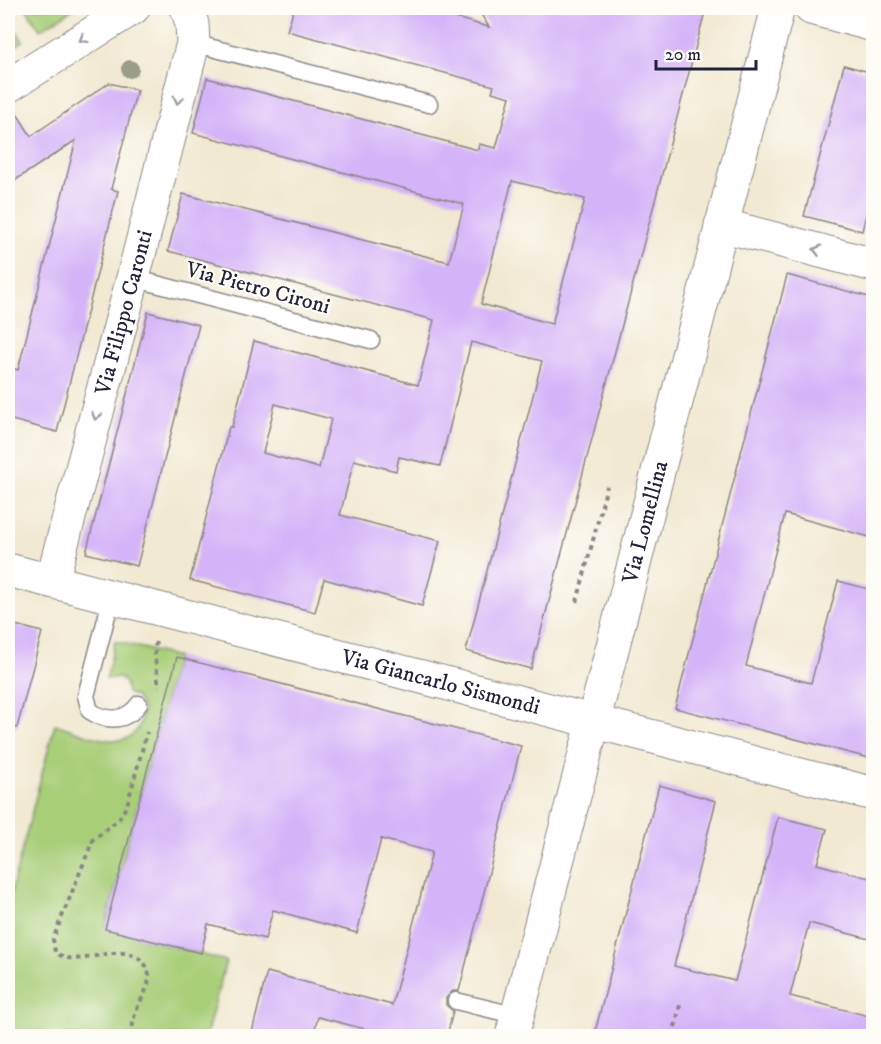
<svg xmlns="http://www.w3.org/2000/svg" width="881" height="1044" font-family="'IM FELL DW Pica',serif">
	<rect width="100%" height="100%" fill="#fdfcf7"/>
	<filter id="ink" filterUnits="userSpaceOnUse"><feTurbulence type="fractalNoise" baseFrequency=".0167" numOctaves="2"/><feDisplacementMap in="SourceGraphic" scale="12" xChannelSelector="R" yChannelSelector="G"/><feConvolveMatrix kernelMatrix="1 2 1 2 8 2 1 2 1" color-interpolation-filters="sRGB"/></filter>
	<filter id="wash" filterUnits="userSpaceOnUse"><feTurbulence type="fractalNoise" baseFrequency=".008" numOctaves="4" result="noise"/><feDisplacementMap in="SourceGraphic" scale="24" xChannelSelector="R" yChannelSelector="G"/><feGaussianBlur stdDeviation="1.35" result="paint"/><feColorMatrix in="noise" values="0 0 0 0 0 0 0 0 0 0 0 0 0 0 0 0 0 1.4 0 .05"/><feComposite in="paint" operator="in"/></filter>
	<g filter="url(#wash)">
		<rect width="100%" height="100%" fill="#f1e9d1"/>
		<!-- green -->
		<path fill="#a8ce78" stroke="#65785a" stroke-width="1.5" d="M26,8H75L40,30Z
			M8,17L23,41L8,51Z
			M115,641L177,657L105,928L226,961L206,1036H8V903L55,724C88,734 139,762 143,709L136,697L127,693L125,682L118,677L106,679Z"/>
		<g id="blocks">
			<!-- building -->
			<path fill="#d4b3f8" fill-rule="evenodd" d="M294,8H418L489,27L477,8H706L531,669L466,651L542,361L471,342L440,466L399,457L396,471L354,460L340,515L440,541L422,606L324,579L315,612L190,580L229,427H232L254,341L418,385L434,320L168,251L183,194L449,262L464,204L193,133L207,78L478,150L479,144L496,148L510,97L492,92L494,86L287,31ZM512,181L585,199L552,324L481,304ZM275,404L331,419L319,468L263,453Z
				M844,65L873,73V188L862,231L804,216Z
				M109,83L137,90L111,189L118,191L57,432L8,419V367L18,370L76,140L8,185V105L11,104L31,136Z
				M787,275L873,298V538L785,514L746,666L811,683L838,581L873,590V759L675,708Z
				M148,312L199,325L137,566L86,553Z
				M8,623L42,632L17,728L8,726Z
				M177,657L521,746L459,991H453L446,998V1005L453,1011L447,1036H392L318,1017L313,1036H251L267,972L392,1005L432,852L381,839L357,933L273,910L265,939L208,924L201,953L105,929Z
				M659,785L716,801L674,966L735,981L778,817L827,829L817,864L873,879V940L809,923L790,996L873,1017V1036H594Z"/>
		</g>
	</g>
	<g filter="url(#ink)">
		<use href="#blocks" fill-opacity="0" stroke="#8a8686" stroke-width="1.5"/>
		<g fill="none" stroke-linecap="round" stroke-linejoin="round">
			<!-- lane casing -->
			<g stroke="#8a8686" stroke-width="19">
				<path id="lane" d="M193,43L429,104
					M133,278L371,340
					M112,596L86,696L90,711C107,722 126,722 139,704
					M456,1001L518,1016"/>
			</g>
			<!-- street casing -->
			<g stroke="#8a8686" stroke-width="35">
				<g id="street">
					<path d="M811,8L874,25"/>
					<path d="M8,86L133,8"/>
					<path d="M721,225L874,265"/>
					<path id="s1" d="M8,570L874,794"/>
					<path id="s2" d="M52,581L133,278L193,43L192,24L187,8"/>
				</g>
			</g>
			<!-- secondary casing -->
			<g stroke="#8a8686" stroke-width="35">
				<g id="secondary">
					<path id="s3" d="M512,1036L778,8"/>
				</g>
			</g>
			<!-- path -->
			<path stroke="#8a8686" stroke-width="4" stroke-dasharray="4.5 4.5" stroke-linecap="butt" d="M577,602L607,486
				M156,642C152,656 159,672 158,687
				M133,1036C133,1030 132,1024 134,1018C138,999 160,979 142,961C118,938 80,972 55,952L53,939L93,840L119,819L127,805L147,732
				M673,1036L681,1001"/>
			<!-- lane -->
			<use href="#lane" stroke="#fff" stroke-width="16"/>
			<!-- street -->
			<use href="#street" stroke="#fff" stroke-width="33"/>
			<!-- secondary -->
			<use href="#secondary" stroke="#fff" stroke-width="33"/>
		</g>
		<!-- trees -->
		<circle fill="#999d8a" cx="130" cy="69" r="9"/>
		<!-- one-way arrows -->
		<defs><path id="oneway-chevron" d="M-2-3.5L2.5 0L-2 3.5" fill="none" stroke-width="1.6" stroke-linecap="round" stroke-linejoin="round" transform="scale(1.5)"/></defs>
		<g stroke="#9c9ca7">
			<use href="#oneway-chevron" transform="translate(83 39) rotate(148)"/>
			<use href="#oneway-chevron" transform="translate(178 100) rotate(104)"/>
			<use href="#oneway-chevron" transform="translate(817 250) rotate(-165)"/>
			<use href="#oneway-chevron" transform="translate(96 416) rotate(105)"/>
		</g>
	</g>
	<g text-anchor="middle" dominant-baseline="central" stroke-width="4.5" stroke-linejoin="round" paint-order="stroke">
		<!-- street labels -->
		<g font-size="22" fill="#22223b" stroke="#fdfcf7">
			<text transform="translate(258 288) rotate(15)">Via Pietro Cironi</text>
			<text stroke="none"><textPath href="#s2" startOffset="278">Via Filippo Caronti</textPath></text>
			<text stroke="none"><textPath href="#s3" startOffset="531">Via Lomellina</textPath></text>
			<text stroke="none"><textPath href="#s1" startOffset="447">Via Giancarlo Sismondi</textPath></text>
		</g>
	</g>
	<!-- margin -->
	<rect width="881" height="1044" fill="none" stroke="#fdfcf7" stroke-width="30"/>
	<!-- scale -->
	<path d="M656 60v9h100v-9" fill="none" stroke="#22223b" stroke-width="3"/>
	<text x="665" y="60" font-size="18" fill="#22223b" stroke="#fdfcf7" stroke-width="4.5" paint-order="stroke">20 m</text>
</svg>
